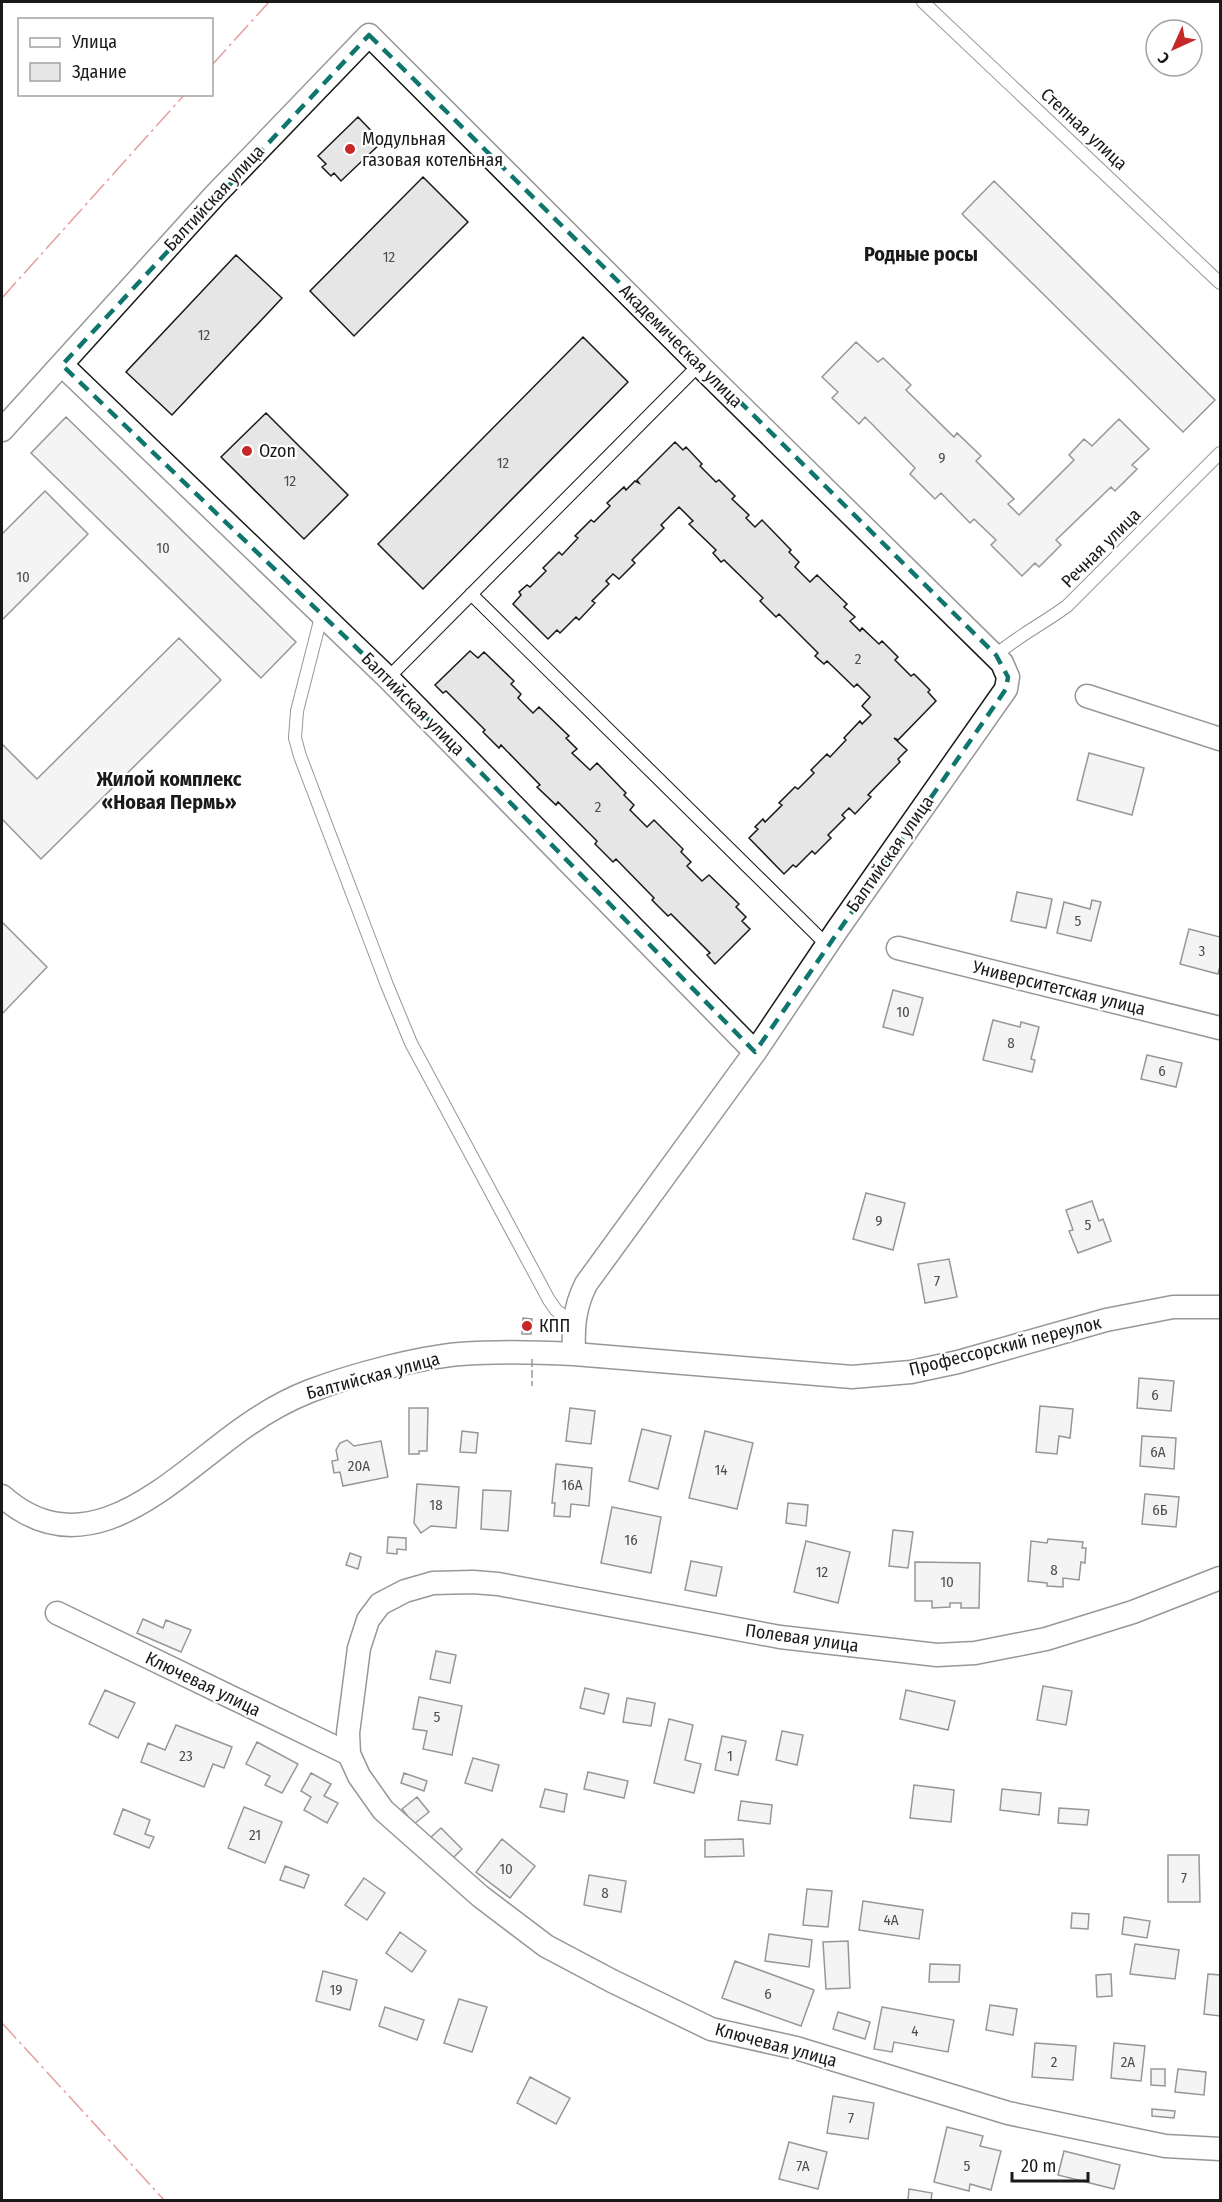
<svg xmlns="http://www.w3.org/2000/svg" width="1222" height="2202" font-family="'Fira Sans Condensed',sans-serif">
	<rect width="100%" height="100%" fill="#fff"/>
	<!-- building -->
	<path fill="#e6e6e6" stroke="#1a1a1a" stroke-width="1.5" d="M358,117L382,142L341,181L334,173L331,176L322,167L326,164L318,156Z
		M423,177L468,222L354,336L310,291Z
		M994,181L1215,400L1183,432L962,214Z
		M236,255L282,298L172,415L126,372Z
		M583,337L628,382L423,589L378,544Z
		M856,342L878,362L883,358L911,385L906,390L954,437L957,433L981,456L976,461L1014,499L1008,504L1019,515L1074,460L1069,455L1084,439L1092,446L1119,419L1149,449L1132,465L1137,469L1115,491L1111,487L1056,540L1061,545L1039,567L1035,563L1022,576L991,545L996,540L974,519L970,523L941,493L935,499L910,474L915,468L865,417L859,424L832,398L838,392L822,377Z
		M266,413L348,495L304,539L221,457Z
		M66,417L296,642L261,678L31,453Z
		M675,442L683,450L686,447L702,464L700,466L716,482L719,480L735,496L732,499L749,515L746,518L755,527L762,520L791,550L789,552L799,562L795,567L810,582L817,575L847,604L844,607L855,617L850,621L860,631L862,628L879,644L882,641L898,657L895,660L911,676L914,674L930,690L928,692L936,701L898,740L894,738L907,750L898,759L900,762L868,795L871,797L855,814L849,808L842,815L845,818L828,835L831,838L815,854L812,851L796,867L793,865L784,874L749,838L758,829L755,827L763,819L765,822L782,805L779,803L795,787L798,789L814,773L811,770L827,754L830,757L846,740L844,738L860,721L862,724L871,715L862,706L870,697L857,684L854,687L827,661L824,664L815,656L818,653L779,614L776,617L760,601L763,598L724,560L721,562L713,553L716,550L689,524L693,521L679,507L661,525L664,528L632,560L635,563L619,579L613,574L606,581L609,584L592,601L595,603L579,620L576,617L560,633L557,630L548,639L513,604L521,595L519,592L527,585L530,587L546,571L543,568L559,552L562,555L578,538L575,536L591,520L594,522L610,506L607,503L624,487L626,490L635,481L639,483L637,480Z
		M45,491L88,534L2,620V534Z
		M179,638L221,680L41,859L2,819V744L37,779Z
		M470,651L478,658L484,652L514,681L511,684L521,694L518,698L533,713L539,707L569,736L566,738L577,749L572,753L590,770L597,763L626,793L624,795L634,805L630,810L647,827L654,820L683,849L681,852L691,862L687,866L702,881L709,875L739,904L736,907L746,917L742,921L750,929L715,964L707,955L710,953L671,914L668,916L652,900L654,898L616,859L613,862L595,844L597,841L558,802L556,805L537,787L540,785L501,745L499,748L483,732L485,730L446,691L443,693L435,685Z
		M1089,753L1144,768L1132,815L1077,800Z
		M1017,892L1052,899L1046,928L1011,921Z
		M1092,900L1101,902L1091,941L1057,933L1064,902L1090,909Z
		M3,923L47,967L2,1014V924Z
		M1189,929L1220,937V966L1218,974L1180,964Z
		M893,990L923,998L913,1035L883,1027Z
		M993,1020L1020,1027L1021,1022L1039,1027L1031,1059L1035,1060L1032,1072L983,1060Z
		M1147,1055L1182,1063L1176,1087L1141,1079Z
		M866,1193L905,1203L893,1250L853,1239Z
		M1092,1201L1099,1221L1103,1219L1111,1241L1078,1253L1069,1231L1073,1230L1066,1210Z
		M949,1259L957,1297L925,1303L918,1264Z
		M523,1318L532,1319L531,1334H522Z
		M1139,1378L1174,1381L1171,1411L1137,1408Z
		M1040,1406L1073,1409L1070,1438L1059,1436L1057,1454L1036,1452Z
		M409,1408H428L427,1451H419V1454H409Z
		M570,1408L595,1411L591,1444L566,1441Z
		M642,1429L671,1436L658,1489L629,1481Z
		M462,1431L478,1433L476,1453L460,1452Z
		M705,1431L753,1443L737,1509L689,1498Z
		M1142,1436L1176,1438L1174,1469L1140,1466Z
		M347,1440L354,1446L381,1441L388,1477L343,1486L340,1472L334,1473L332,1461L338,1460L336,1450L340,1443Z
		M556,1464L592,1468L589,1506L571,1504L570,1517L554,1516L555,1503H552Z
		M417,1484L459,1487L456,1528L431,1526L421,1533L414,1523Z
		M483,1490L511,1491L508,1531L481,1529Z
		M1145,1494L1179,1497L1176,1527L1142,1524Z
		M788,1503L808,1505L806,1526L786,1523Z
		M612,1507L661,1517L651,1573L601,1563Z
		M893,1530L913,1532L908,1568L889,1566Z
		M388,1537L406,1538V1550L397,1549V1554L387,1553Z
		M1048,1539L1083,1542L1082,1548H1086L1085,1563L1081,1562L1079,1580L1063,1578V1587L1047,1586V1583L1028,1581L1031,1541L1047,1543Z
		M806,1541L850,1552L838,1603L794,1592Z
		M350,1553L361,1557L358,1569L346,1565Z
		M691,1561L722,1567L716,1596L685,1590Z
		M915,1562L980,1563L979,1608H961V1603H950V1607L932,1608V1601H915Z
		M143,1619L163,1628L166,1620L191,1630L181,1652L137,1633Z
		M436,1651L456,1655L450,1683L430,1679Z
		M1043,1686L1072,1691L1066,1725L1037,1720Z
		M585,1688L609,1694L604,1714L580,1708Z
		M105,1690L135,1703L118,1738L89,1724Z
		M906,1690L955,1701L948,1730L900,1719Z
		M419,1697L462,1706L452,1755L423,1749L427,1731L413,1729Z
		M627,1698L655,1703L651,1726L623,1722Z
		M669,1719L693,1725L685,1760L701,1764L694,1793L654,1783Z
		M176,1725L232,1747L224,1768L213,1764L204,1787L141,1762L148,1743L165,1750Z
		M782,1731L803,1735L797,1765L776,1760Z
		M722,1736L746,1741L738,1775L715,1770Z
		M257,1742L298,1764L282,1793L265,1785L270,1776L246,1764Z
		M473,1758L499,1765L492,1791L465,1783Z
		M588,1772L628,1781L624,1798L584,1789Z
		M311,1773L331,1784L324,1796L338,1803L327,1823L304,1810L311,1797L301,1791Z
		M404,1773L427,1781L424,1791L401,1783Z
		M914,1785L954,1790L951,1822L910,1818Z
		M545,1789L567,1794L564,1812L540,1807Z
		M1002,1789L1041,1793L1039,1815L1000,1810Z
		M417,1797L429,1812L414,1824L402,1809Z
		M741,1801L772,1805L770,1824L738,1820Z
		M244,1807L282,1822L265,1863L228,1848Z
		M1059,1808L1089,1810L1087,1825L1058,1823Z
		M123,1809L150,1820L145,1834L154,1837L149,1848L114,1834Z
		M441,1828L462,1849L451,1860L430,1838Z
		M502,1839L535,1866L510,1898L476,1872Z
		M743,1839L744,1856L705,1857V1840Z
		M1168,1855H1199L1200,1902H1168Z
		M285,1866L309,1875L304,1888L280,1880Z
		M589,1875L626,1881L621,1912L584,1905Z
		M364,1878L385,1893L367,1920L345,1905Z
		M807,1889L832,1891L828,1927L803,1925Z
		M863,1901L923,1910L919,1939L859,1930Z
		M1072,1913L1089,1914L1088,1929L1071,1928Z
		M1124,1917L1150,1921L1147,1938L1122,1934Z
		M400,1932L426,1951L412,1972L386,1953Z
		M769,1934L812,1940L809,1967L765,1961Z
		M848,1941L850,1988L826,1989L823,1942Z
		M1135,1944L1179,1950L1175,1979L1130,1974Z
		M735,1961L814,1990L801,2026L722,1998Z
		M930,1964L960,1965L959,1982H929Z
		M323,1971L357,1980L350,2010L316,2001Z
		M1111,1974L1112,1996L1097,1997L1096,1975Z
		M1208,1974L1220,1975V2016L1204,2014Z
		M459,1999L487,2007L472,2052L444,2043Z
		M990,2005L1017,2009L1013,2035L986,2030Z
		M385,2007L424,2020L417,2040L379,2026Z
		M882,2007L954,2020L948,2052L894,2042L892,2052L874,2049Z
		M838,2012L870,2022L865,2039L833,2029Z
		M1035,2043L1076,2046L1073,2080L1032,2077Z
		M1114,2043L1145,2046L1141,2081L1111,2078Z
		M1151,2069H1165V2086L1151,2085Z
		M1178,2069L1206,2072L1204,2095L1175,2092Z
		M530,2077L570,2098L556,2124L517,2103Z
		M833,2096L874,2103L868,2139L827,2133Z
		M1152,2109L1175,2111L1174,2118L1152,2116Z
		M947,2127L983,2136L980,2146L1001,2151L991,2190L970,2184L969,2191L934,2182Z
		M789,2142L827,2152L818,2189L779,2179Z
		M1064,2151L1120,2165L1114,2189L1058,2175Z
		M909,2189L932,2193L931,2200H908Z"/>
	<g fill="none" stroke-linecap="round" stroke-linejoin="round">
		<!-- lane casing -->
		<g stroke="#1a1a1a" stroke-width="14">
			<path id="lane" d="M923,2L1220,283
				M471,594L827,945
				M322,613L297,711L295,738L300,756L387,985L411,1043L549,1300L556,1310L573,1323
				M996,655C1018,636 1044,623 1067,606L1220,453
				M388,678L699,365"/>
		</g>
		<!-- street casing -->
		<g stroke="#1a1a1a" stroke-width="25">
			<path id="street" d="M62,365L388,678L755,1052
				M2,430L215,195L369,35L699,365L1002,663L1008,677L1006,689L837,930L755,1052L586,1284C574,1308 573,1328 574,1354
				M1087,696L1220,739
				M898,948L1220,1028
				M2,1496C90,1574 175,1475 246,1426C266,1412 287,1400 310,1391C352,1375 416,1358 460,1354C498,1351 536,1352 574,1354L852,1377L911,1372L958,1362L1106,1320L1173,1307H1220
				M1220,1578L1133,1612L1046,1639L975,1653L937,1655L780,1637L498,1584L473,1582L433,1583L405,1591L380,1604L368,1620L359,1648L348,1733L349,1754L359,1776L383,1810L480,1896L546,1946L612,1981L711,2029L796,2048L1008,2113L1165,2146L1220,2149
				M57,1613L349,1754"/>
		</g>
		<!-- lane -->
		<use href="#lane" stroke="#fff" stroke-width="12"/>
		<!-- street -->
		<use href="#street" stroke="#fff" stroke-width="22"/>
		<!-- fence -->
		<path stroke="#1a1a1a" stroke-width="1.5" stroke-dasharray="8 3" stroke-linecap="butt" d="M532,1359V1386"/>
		<!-- power -->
		<path stroke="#c62828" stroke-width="1.5" stroke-dasharray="21 4.5 3 4.5" stroke-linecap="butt" d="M212,65L269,2
			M2,298L185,94
			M2,2023L164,2200"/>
	</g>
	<!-- marked area -->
	<path d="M0 0H1222V2202H0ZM369,35L996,655L1008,677L1006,689L755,1052L388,678L62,365Z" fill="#fff" fill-opacity=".55" fill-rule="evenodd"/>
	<path fill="none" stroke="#0f766e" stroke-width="4.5" stroke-dasharray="12 8" stroke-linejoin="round" d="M369,35L996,655L1008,677L1006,689L755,1052L388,678L62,365Z"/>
	<!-- markers -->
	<g fill="#c62828" stroke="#fff" stroke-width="2">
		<circle cx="350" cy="149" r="6"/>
		<circle cx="247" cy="451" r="6"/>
		<circle cx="527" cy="1326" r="6"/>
	</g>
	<g text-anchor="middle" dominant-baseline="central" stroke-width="4.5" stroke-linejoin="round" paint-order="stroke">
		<!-- number labels -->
		<g font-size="15" fill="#4d4d4d">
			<text x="389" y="257">12</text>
			<text x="204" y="335">12</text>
			<text x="942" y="458">9</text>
			<text x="503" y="463">12</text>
			<text x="290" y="481">12</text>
			<text x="163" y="548">10</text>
			<text x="23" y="577">10</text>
			<text x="858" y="659">2</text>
			<text x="598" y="807">2</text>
			<text x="1078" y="921">5</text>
			<text x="1202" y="951">3</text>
			<text x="903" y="1012">10</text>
			<text x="1011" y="1043">8</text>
			<text x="1162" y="1071">6</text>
			<text x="879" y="1221">9</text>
			<text x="1088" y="1225">5</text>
			<text x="937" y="1281">7</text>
			<text x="1155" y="1395">6</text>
			<text x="1158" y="1452">6А</text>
			<text x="359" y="1466">20А</text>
			<text x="721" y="1470">14</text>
			<text x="572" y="1485">16А</text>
			<text x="436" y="1505">18</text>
			<text x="1160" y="1510">6Б</text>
			<text x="631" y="1540">16</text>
			<text x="1054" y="1570">8</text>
			<text x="822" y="1572">12</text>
			<text x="947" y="1582">10</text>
			<text x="437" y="1717">5</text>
			<text x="186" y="1756">23</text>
			<text x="730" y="1756">1</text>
			<text x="255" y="1835">21</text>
			<text x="506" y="1869">10</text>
			<text x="1184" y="1878">7</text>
			<text x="605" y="1893">8</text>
			<text x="891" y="1920">4А</text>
			<text x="336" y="1990">19</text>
			<text x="768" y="1994">6</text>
			<text x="915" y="2031">4</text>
			<text x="1054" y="2062">2</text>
			<text x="1128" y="2062">2А</text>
			<text x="851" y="2118">7</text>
			<text x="803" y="2166">7А</text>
			<text x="967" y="2166">5</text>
		</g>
		<!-- street labels -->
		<g font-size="18" fill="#1a1a1a" stroke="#fff">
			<text transform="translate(1084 129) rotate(43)">Степная улица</text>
			<text transform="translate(214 198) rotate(-47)">Балтийская улица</text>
			<text transform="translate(681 346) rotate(45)">Академическая улица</text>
			<text transform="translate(1101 548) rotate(-45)">Речная улица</text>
			<text transform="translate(413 704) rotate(45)">Балтийская улица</text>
			<text transform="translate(890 854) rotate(-55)">Балтийская улица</text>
			<text transform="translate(1059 988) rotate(14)">Университетская улица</text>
			<text transform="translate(1005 1346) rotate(-14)">Профессорский переулок</text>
			<text transform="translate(373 1376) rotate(-15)">Балтийская улица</text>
			<text transform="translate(802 1638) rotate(8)">Полевая улица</text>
			<text transform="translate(203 1684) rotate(26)">Ключевая улица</text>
			<text transform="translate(776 2045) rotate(15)">Ключевая улица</text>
		</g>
		<!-- poi labels -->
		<g font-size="18" fill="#1a1a1a" stroke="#fff" text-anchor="start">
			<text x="362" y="139">Модульная<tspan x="362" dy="21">газовая котельная</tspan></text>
			<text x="259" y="451">Ozon</text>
			<text x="539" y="1326">КПП</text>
		</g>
		<!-- neighbourhood labels -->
		<g font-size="20" font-weight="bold" fill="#1a1a1a" stroke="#fff">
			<text x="921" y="254">Родные росы</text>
			<text x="169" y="779">Жилой комплекс<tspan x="169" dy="23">«Новая Пермь»</tspan></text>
		</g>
	</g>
	<!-- border -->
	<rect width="1222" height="2202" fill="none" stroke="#1a1a1a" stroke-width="6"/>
	<!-- legend -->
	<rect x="18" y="18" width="195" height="78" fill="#ffffff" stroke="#a3a3a3" stroke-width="1.5"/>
	<rect x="30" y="38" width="30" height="9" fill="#ffffff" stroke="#a3a3a3" stroke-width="1.5"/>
	<text x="72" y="48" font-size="18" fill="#1a1a1a">Улица</text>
	<rect x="30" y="63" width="30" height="18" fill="#e6e6e6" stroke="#a3a3a3" stroke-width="1.5"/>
	<text x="72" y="78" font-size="18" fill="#1a1a1a">Здание</text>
	<!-- north arrow -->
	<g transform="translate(1174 48) rotate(225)"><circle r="28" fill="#ffffff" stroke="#a3a3a3" stroke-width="1.5"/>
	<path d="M0-4.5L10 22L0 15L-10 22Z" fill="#c62828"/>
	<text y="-9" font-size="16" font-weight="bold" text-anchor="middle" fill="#1a1a1a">С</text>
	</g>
	<!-- scale -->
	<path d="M1012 2172v9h76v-9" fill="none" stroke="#1a1a1a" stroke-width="3"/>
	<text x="1021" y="2172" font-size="18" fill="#1a1a1a" stroke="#ffffff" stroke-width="4.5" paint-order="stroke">20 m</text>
</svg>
